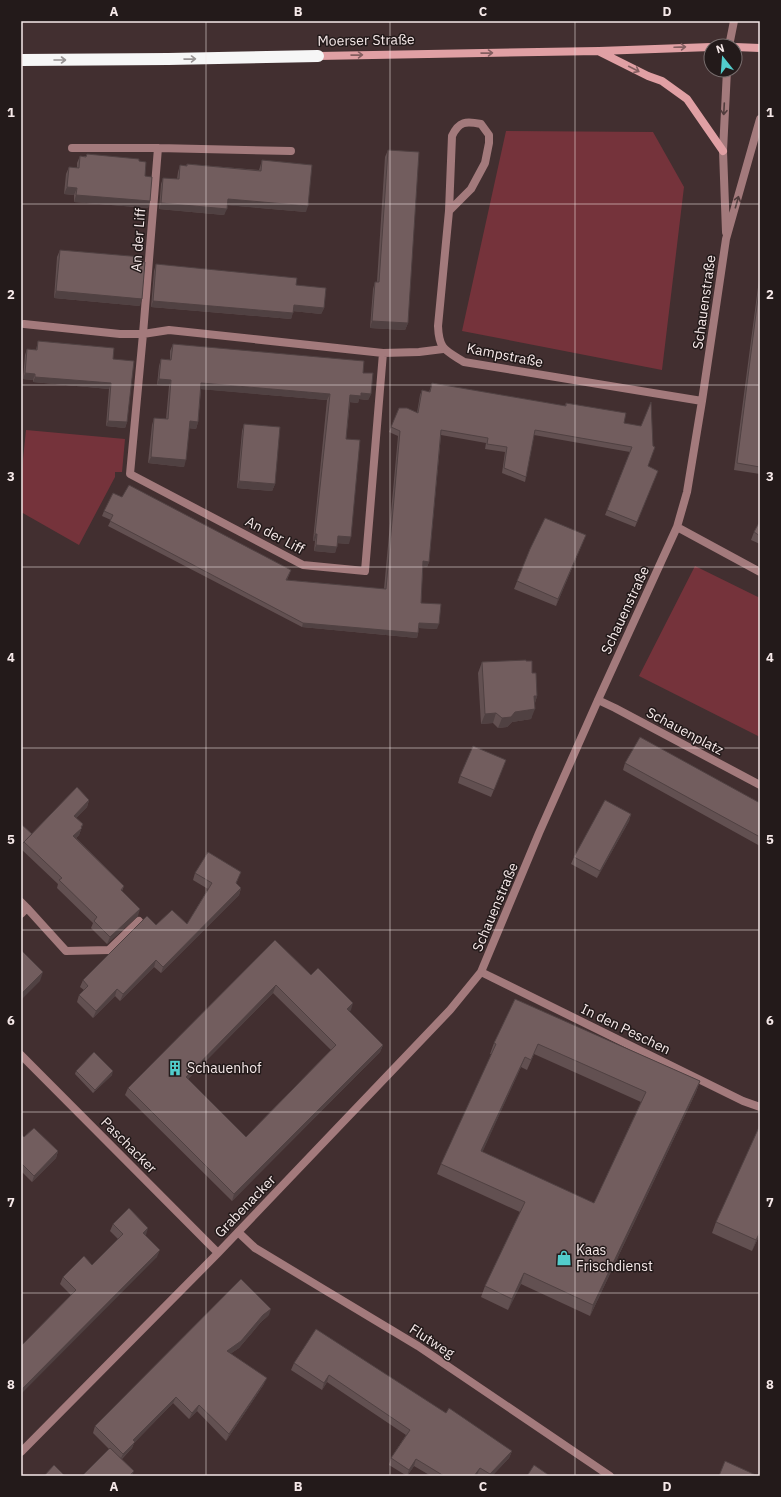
<svg xmlns="http://www.w3.org/2000/svg" width="781" height="1497" font-family="'IBM Plex Sans',sans-serif">
	<rect width="100%" height="100%" fill="#422f30"/>
	<!-- green -->
	<path fill="#75333b" d="M506,131L653,132L684,187L662,370L462,331Z
		M26,430L125,439L122,472H115V477L79,545L21,512V479Z
		M695,566L760,598V737L639,676Z"/>
	<g fill="none" stroke-linecap="round" stroke-linejoin="round">
		<!-- street -->
		<path stroke="#a37a7c" stroke-width="8" d="M729,46L734,21
			M72,148H158L291,151
			M158,148L143,334L130,474L303,565L365,571L383,353
			M449,211L452,136C459,121 466,121 481,124L489,135V143L485,163L471,189L449,211L438,326C439,350 445,350 464,362L702,401
			M726,232L723,151L727,70
			M24,324L120,334H143L169,330L383,353L419,352L443,349
			M677,527L760,572
			M598,700L615,708L760,785
			M21,902L27,908
			M21,914L27,908L66,951L109,950L139,921
			M481,972L743,1101L760,1107
			M21,1055L218,1253
			M238,1232L255,1248L418,1346L610,1476
			M21,1452L218,1253L450,1010L481,972L539,833L598,700L677,527L687,492L702,401L726,239L760,119"/>
		<!-- secondary -->
		<path stroke="#e0a0a4" stroke-width="8" d="M735,47L760,48
			M600,52L648,76L662,81L687,99L723,151
			M318,56L599,51L711,47"/>
		<!-- highway -->
		<path stroke="#f6f6f6" stroke-width="12" d="M21,60L168,59L318,56"/>
	</g>
	<!-- wall -->
	<path fill="#625051" fill-rule="evenodd" d="M388,150L408,323L405,330L370,328L373,289L375,282H377L385,157Z
		M87,154L139,161L145,176L150,201L148,208L74,202V195L64,194L66,174L69,167L77,168V163L80,156H86Z
		M262,160L306,212L227,205L224,215L159,209L161,184L163,178L177,179L178,172L180,165L186,166L187,164L259,170L260,167Z
		M60,250L140,306L54,298L57,257Z
		M156,264L296,285L324,308L321,314L293,311L291,319L151,307L154,271Z
		M760,272V474L734,470Z
		M38,341L113,359L127,422L125,428L106,426L109,389L33,382V380L23,379L25,355L27,349L36,350Z
		M173,344L363,373L371,394L368,400L359,399L358,403L350,402L346,439L349,544L337,543L335,553L314,551L315,541H313L327,400L201,389L198,422L196,429L189,428L184,467L148,463L152,425L154,418L166,419L169,386L157,385L159,366L161,359L170,360V351Z
		M432,383L565,406L566,403L624,423L648,466L658,471L635,527L605,515L630,452L534,435L526,477L525,482L502,473L505,452L485,449L486,443L441,435L429,562L427,567L423,566L421,603L437,629L419,628L417,638L302,627L108,526L111,520L102,516L104,511L122,497L291,570L287,580L384,589L398,436L389,432L391,427L417,413L420,395L422,390L429,392Z
		M244,424L275,484L272,491L237,488L242,431Z
		M760,521V544L751,540L754,532Z
		M583,542L556,606L514,589L530,549Z
		M526,661L532,673L537,696L535,703L531,719L512,722L507,727L498,728L493,723L481,724L478,673L482,662Z
		M506,760L491,797L458,783L460,776Z
		M625,763L760,803V846L623,770Z
		M89,800L87,807L76,818L83,824L79,835L76,838L124,886L122,891L138,916L107,944L91,928L93,923L57,888L58,884L21,849V824L32,834Z
		M631,814L629,821L597,878L571,864L574,857Z
		M195,873L238,879L236,884L241,888L239,895L161,973L154,967L120,1001L115,996L93,1018L77,1002L79,995L84,990L80,987L83,980L156,925L187,924L208,889L193,880Z
		M275,940L311,975L351,1010L349,1011L383,1045L380,1052L232,1201L125,1095L128,1088ZM273,993L331,1050L246,1137L188,1079Z
		M515,999L700,1081L696,1092L590,1316L521,1284L508,1310L481,1297L485,1286L520,1212L437,1174L441,1164L492,1054H490L494,1043ZM534,1054L641,1102L594,1203L482,1152L521,1067L527,1070Z
		M76,1071L112,1075L93,1093L75,1074Z
		M21,1134L24,1137L58,1151L56,1158L32,1182L21,1171Z
		M716,1222L760,1234L752,1251L712,1233Z
		M113,1224L145,1235L157,1257L71,1295L60,1284L63,1277L92,1265L118,1239L110,1231Z
		M269,1315L261,1322L239,1348L230,1354L264,1384L226,1441L197,1411L189,1419L173,1403L134,1443L132,1448L122,1459L109,1449L93,1433L95,1426Z
		M294,1363L446,1413L512,1451L509,1458L492,1476H479L477,1475L476,1476H431L414,1466L407,1476L389,1465L391,1458L406,1435L327,1382L322,1390L291,1370Z"/>
	<!-- shaded-wall -->
	<path fill="#504142" d="M67,187L77,188L74,195L64,194Z
		M76,195L150,201L148,208L74,202Z
		M228,199L308,206L306,212L225,205Z
		M161,203L227,209L224,215L159,209Z
		M56,291L142,299L140,306L54,298Z
		M153,301L293,313L291,319L151,307Z
		M294,305L324,308L321,314L292,311Z
		M372,321L408,323L405,330L370,328Z
		M25,373L35,374L33,380L23,379Z
		M35,377L111,383L109,389L33,382Z
		M159,379L171,380L169,386L157,385Z
		M201,383L330,394L327,400L199,389Z
		M361,393L371,394L368,400L359,399L358,403L348,402L350,395Z
		M108,421L127,422L125,428L106,426Z
		M190,421L198,422L196,429L187,428Z
		M151,457L186,460L184,467L148,463Z
		M239,481L275,484L272,491L237,488Z
		M315,534H317L315,541H313Z
		M586,535L583,542L556,606L558,599Z
		M338,536L351,537L349,544L335,543Z
		M316,545L337,547L335,553L314,551Z
		M423,561L429,562L427,567L422,566Z
		M303,623L418,633L417,638L302,627Z
		M419,623L439,624L437,629L418,628Z
		M534,696H537L534,706Z
		M535,709L531,719L512,722L507,727L498,728L502,718L515,712Z
		M496,713L493,723L481,724L485,714Z
		M89,800L87,807L71,823L74,816Z
		M631,814L629,821L597,878L600,871Z
		M83,824L79,835L71,843L73,836Z
		M241,888L239,895L161,973L163,967Z
		M140,909L138,916L107,944L110,937Z
		M156,960L154,967L120,1001L123,994Z
		M43,972L40,981L21,1000V994Z
		M276,985L273,993L183,1084L186,1077Z
		M117,989L115,996L93,1018L96,1011Z
		M353,1003L351,1010L344,1016L347,1009Z
		M383,1045L380,1052L232,1201L234,1194Z
		M525,1057L521,1067L478,1162L481,1151Z
		M113,1071L112,1075L93,1093L95,1090Z
		M700,1081L696,1092L590,1316L593,1305Z
		M58,1151L56,1158L32,1182L34,1176Z
		M148,1228L146,1235L140,1240L143,1233Z
		M760,1232V1234L752,1251L756,1240Z
		M160,1250L157,1257L21,1394V1390Z
		M524,1273L521,1284L508,1310L512,1299Z
		M271,1309L269,1315L261,1322L239,1348L224,1358L227,1351L263,1315Z
		M329,1375L327,1382L322,1390L324,1383Z
		M267,1378L264,1384L226,1441L229,1434Z
		M176,1397L173,1403L134,1443L132,1448L120,1460L123,1454L133,1440Z
		M199,1405L197,1411L189,1419L192,1413Z
		M512,1451L509,1458L492,1476H489L490,1474Z
		M416,1459L414,1466L407,1476L409,1470Z
		M480,1468L477,1475L476,1476H474Z
		M134,1471L132,1476H129Z"/>
	<!-- building -->
	<path fill="#725d5e" stroke="#504142" fill-rule="evenodd" d="M388,150L419,152L408,323L372,321L375,282H379Z
		M87,154L139,159V161L146,162L145,176L152,177L150,201L76,195L77,188L67,187L69,167L79,168L80,156L86,157Z
		M262,160L312,165L308,206L228,199L227,209L161,203L163,178L179,179L180,165L187,166V164L261,171Z
		M60,250L142,257V262H145L142,299L56,291Z
		M156,264L297,278L296,285L326,288L324,308L294,305L293,313L153,301Z
		M760,282V467L737,463Z
		M38,341L114,348L113,359L134,361L127,422L108,421L111,383L35,377V374L25,373L27,349L37,350Z
		M173,344L364,361L363,373H373L371,394L361,393V396L350,395L346,439L360,440L351,537L338,536L337,547L316,545L317,534H315L330,394L201,383L198,422L190,421L186,460L151,457L154,418L168,419L171,380L159,379L161,359L171,360Z
		M432,383L566,406V403L626,413L624,423L641,426L651,402L653,446L655,447L648,466L658,471L637,522L607,510L632,447L535,430L526,477L504,468L507,447L487,444L488,438L441,430L429,562L423,561L421,603L441,604L439,624L419,623L418,633L303,623L110,521L113,515L104,511L113,493L122,497L129,485L291,570L286,580L386,589L400,431L391,427L399,408H407L418,413L422,390L430,392Z
		M244,424L280,427L275,484L239,481Z
		M545,518L586,535L558,599L517,581L530,549Z
		M760,521V536L754,532Z
		M526,660V661H532V673H536L537,696H534L535,709L515,712L511,717L502,718L496,713L485,714L482,662Z
		M640,737L760,803V837L625,763Z
		M473,746L506,760L494,790L460,776Z
		M77,787L89,800L74,816L83,824L81,827L82,828L73,836L124,886L121,890L140,909L110,937L94,921L97,917L59,880L62,878L24,842Z
		M605,800L631,814L600,871L574,857Z
		M21,824L32,834L21,845Z
		M208,852L241,872L236,883L241,888L163,967L156,960L123,994L117,989L96,1011L79,995L88,986L83,980L147,916L156,925L172,910L187,924L212,883L195,873Z
		M275,940L311,975L318,968L353,1003L347,1009L383,1045L234,1194L128,1088ZM276,985L336,1045L246,1137L186,1077Z
		M21,950L43,972L21,994Z
		M515,999L700,1081L593,1305L524,1273L512,1299L485,1286L525,1202L441,1164L496,1044L494,1043ZM538,1044L646,1092L594,1203L481,1151L525,1057L531,1060Z
		M94,1052L113,1071L95,1090L76,1071Z
		M760,1125V1232L756,1240L716,1222Z
		M34,1128L58,1151L34,1176L21,1163V1134L24,1137Z
		M129,1208L148,1228L143,1233L160,1250L21,1390V1346L76,1290L63,1277L84,1256L92,1265L123,1234L113,1224Z
		M241,1279L271,1309L263,1315L241,1341L227,1351L267,1378L229,1434L199,1405L192,1413L176,1397L133,1440L135,1442L123,1454L95,1426Z
		M316,1329L446,1413L449,1408L512,1451L490,1474L480,1468L474,1476H444L416,1459L409,1470L391,1458L410,1430L329,1375L324,1383L294,1363Z
		M110,1448L134,1471L129,1476H82Z
		M725,1461L758,1476H719Z
		M54,1465L65,1476H44Z
		M534,1465L550,1476H527Z"/>
	<!-- one-way arrows -->
	<defs><path id="oneway-shaft" d="M-6 0H5M1.5-3L5.5 0L1.5 3" fill="none" stroke-width="1.6" stroke-linecap="round" stroke-linejoin="round"/></defs>
	<g stroke="#825d5f">
		<use href="#oneway-shaft" transform="translate(680 47) rotate(-2)"/>
		<use href="#oneway-shaft" transform="translate(487 53) rotate(-1)"/>
		<use href="#oneway-shaft" transform="translate(357 55) rotate(-1)"/>
		<use href="#oneway-shaft" transform="translate(634 69) rotate(27)"/>
	</g>
	<g stroke="#979393">
		<use href="#oneway-shaft" transform="translate(190 59) rotate(-1)"/>
		<use href="#oneway-shaft" transform="translate(60 60)"/>
	</g>
	<g stroke="#503c3c">
		<use href="#oneway-shaft" transform="translate(724 109) rotate(93)"/>
		<use href="#oneway-shaft" transform="translate(737 202) rotate(-74)"/>
	</g>
	<!-- grid -->
	<path fill="none" stroke="#f6e9e9" stroke-width="1" stroke-opacity="0.55" d="M206,21V1476M390,21V1476M575,21V1476M21,204H760M21,385H760M21,567H760M21,748H760M21,930H760M21,1112H760M21,1293H760"/>
	<!-- icons -->
	<defs>
		<g id="building-bare" transform="scale(1.2)"><path d="M-4-6H4V6H1V3H-1V6H-4ZM-2.5-4.3h1.7v1.8h-1.7ZM.8-4.3h1.7v1.8H.8ZM-2.5-1h1.7V.8h-1.7ZM.8-1h1.7V.8H.8Z" fill="#52cdcc" stroke="#231a1a" stroke-width="2.5" paint-order="stroke"/></g>
		<g id="shop-bare" transform="scale(1.2)"><path d="M-5-2.5h2.3a2.7 3.5 0 0 1 5.4 0H5L5.5 6h-11ZM-1.5-2.5h3a1.5 2.3 0 0 0-3 0Z" fill="#52cdcc" stroke="#231a1a" stroke-width="2.5" paint-order="stroke"/></g>
	</defs>
	<g fill-rule="evenodd">
		<use href="#building-bare" x="175" y="1068"/>
		<use href="#shop-bare" x="564" y="1258"/>
	</g>
	<g text-anchor="middle" dominant-baseline="central" stroke-width="3" stroke-linejoin="round" paint-order="stroke">
		<!-- street labels -->
		<g font-size="14" fill="#f6e9e9" stroke="#231a1a">
			<text transform="translate(366 40) rotate(-1)">Moerser Straße</text>
			<text transform="translate(138 240) rotate(-86)">An der Liff</text>
			<text transform="translate(704 302) rotate(-82)">Schauenstraße</text>
			<text transform="translate(505 355) rotate(11)">Kampstraße</text>
			<text transform="translate(275 535) rotate(28)">An der Liff</text>
			<text transform="translate(625 610) rotate(-65)">Schauenstraße</text>
			<text transform="translate(685 731) rotate(28)">Schauenplatz</text>
			<text transform="translate(495 907) rotate(-67)">Schauenstraße</text>
			<text transform="translate(626 1029) rotate(26)">In den Peschen</text>
			<text transform="translate(129 1145) rotate(45)">Paschacker</text>
			<text transform="translate(245 1206) rotate(-46)">Grabenacker</text>
			<text transform="translate(432 1341) rotate(33)">Flutweg</text>
		</g>
		<!-- poi labels -->
		<g font-size="14" fill="#f6e9e9" stroke="#231a1a" text-anchor="start">
			<text x="187" y="1068">Schauenhof</text>
			<text x="576" y="1250">Kaas<tspan x="576" dy="16">Frischdienst</tspan></text>
		</g>
	</g>
	<!-- border -->
	<rect width="781" height="1497" fill="none" stroke="#231a1a" stroke-width="44"/>
	<!-- north arrow -->
	<g transform="translate(723 58) rotate(343)"><circle r="19" fill="#231a1a" stroke="#776d6d"/>
	<path d="M0-3L7 15L0 10L-7 15Z" fill="#52cdcc"/>
	<text y="-6" font-size="11" font-weight="bold" text-anchor="middle" fill="#f6e9e9">N</text>
	</g>
	<rect x="22" y="22" width="737" height="1453" fill="none" stroke="#f6e9e9" stroke-width="1.5"/>
	<g font-size="13" text-anchor="middle" font-weight="bold" fill="#f6e9e9">
		<text x="114" y="16">A</text>
		<text x="298" y="16">B</text>
		<text x="483" y="16">C</text>
		<text x="667" y="16">D</text>
		<text x="11" y="117">1</text>
		<text x="770" y="117">1</text>
		<text x="11" y="299">2</text>
		<text x="770" y="299">2</text>
		<text x="11" y="481">3</text>
		<text x="770" y="481">3</text>
		<text x="11" y="662">4</text>
		<text x="770" y="662">4</text>
		<text x="11" y="844">5</text>
		<text x="770" y="844">5</text>
		<text x="11" y="1025">6</text>
		<text x="770" y="1025">6</text>
		<text x="11" y="1207">7</text>
		<text x="770" y="1207">7</text>
		<text x="11" y="1389">8</text>
		<text x="770" y="1389">8</text>
		<text x="114" y="1491">A</text>
		<text x="298" y="1491">B</text>
		<text x="483" y="1491">C</text>
		<text x="667" y="1491">D</text>
	</g>
</svg>
